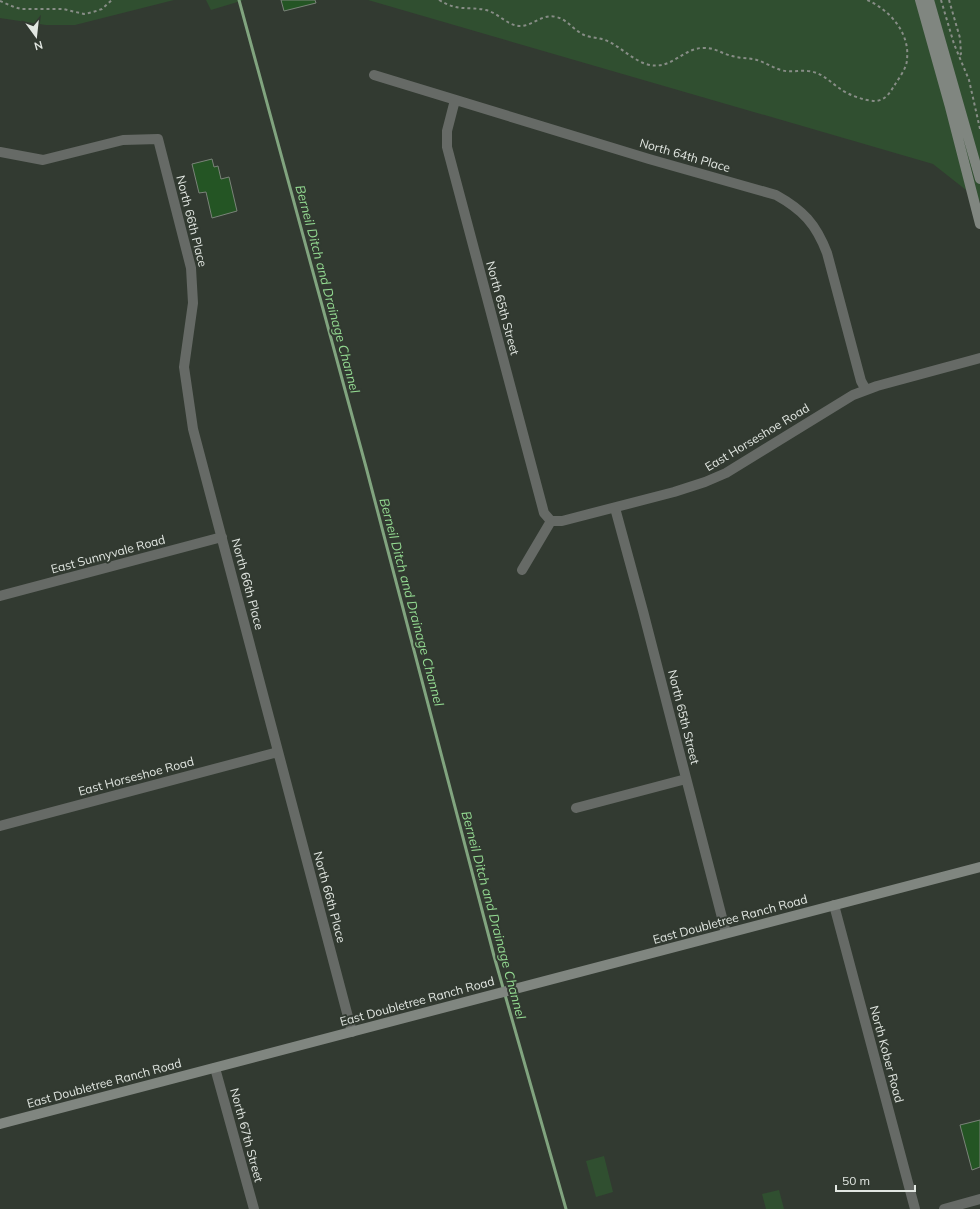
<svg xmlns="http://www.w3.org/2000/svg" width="980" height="1209" font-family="Mulish,sans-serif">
	<rect width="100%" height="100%" fill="#323a31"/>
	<!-- green -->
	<path fill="#304f30" d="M0,0H174L75,25H46L0,18Z
		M206,0H244L211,10Z
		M368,0H980V201L933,164Z
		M604,1156L613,1192L596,1197L586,1161Z
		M779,1190L784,1209H766L762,1194Z"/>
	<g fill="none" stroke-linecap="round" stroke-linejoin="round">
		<!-- stream -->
		<path stroke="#81a47f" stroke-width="3" d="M239,0L366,467L494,956L566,1209"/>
	</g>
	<!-- building -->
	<path fill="#245524" stroke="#7a8379" d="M281,0H315L316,3L284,11Z
		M212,159L214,167L218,166L221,179L229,177L237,211L212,218L206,192L199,193L192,164Z
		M980,1120V1167L972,1170L960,1125Z"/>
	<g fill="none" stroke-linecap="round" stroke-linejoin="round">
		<!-- path -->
		<path stroke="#878d86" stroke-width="2" stroke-dasharray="3 3" stroke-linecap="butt" d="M439,0C459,12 467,6 486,10C498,13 507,25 519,26C532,27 542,13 556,17C566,19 571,27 579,32C586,38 596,37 605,40C620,46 631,59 646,64C672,72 683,46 706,48C715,48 723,54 732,56C739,58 746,58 753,59C763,61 771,67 781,70C790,73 799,70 808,71C821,72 829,81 839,88C848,95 865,101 876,101C885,100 890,93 894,86C899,78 907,68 907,59C910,33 890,10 867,0
			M941,0L954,44L969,80L980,129
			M949,0L960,38L961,54L958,55
			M0,1L14,7L21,9H63L84,14L93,12L102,9L112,0"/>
		<!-- street -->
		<path stroke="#666a66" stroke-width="10" d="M374,75L649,159L776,195C803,210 816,224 827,253L861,381L866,390
			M455,100L447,131V147L544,513L551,521
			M0,152L43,160L123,140L158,139L191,268L193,303L184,367L193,429L352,1032
			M615,508L643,611L726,933
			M551,521H562L674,492L705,482L726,473L853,395L877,386L980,358
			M522,570L551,521
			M0,596L222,537
			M576,808L686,779
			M0,826L278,752
			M834,905L915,1209
			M215,1068L254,1209
			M944,1209L980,1199"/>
		<!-- secondary -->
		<path stroke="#808680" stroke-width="10" d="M920,0L950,107L980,224
			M929,0L980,179
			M0,1124L980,867"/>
	</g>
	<g text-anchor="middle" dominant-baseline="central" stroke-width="4" stroke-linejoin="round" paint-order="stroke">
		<!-- street labels -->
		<g font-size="12" fill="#e2e7e2" stroke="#323a31">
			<text transform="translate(685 155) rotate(16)">North 64th Place</text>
			<text transform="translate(192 221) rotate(76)">North 66th Place</text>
			<text transform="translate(503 308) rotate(75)">North 65th Street</text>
			<text transform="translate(757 437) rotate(-31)">East Horseshoe Road</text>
			<text transform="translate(108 554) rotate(-15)">East Sunnyvale Road</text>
			<text transform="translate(248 584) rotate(75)">North 66th Place</text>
			<text transform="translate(684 717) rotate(76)">North 65th Street</text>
			<text transform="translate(136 776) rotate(-15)">East Horseshoe Road</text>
			<text transform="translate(330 897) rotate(75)">North 66th Place</text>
			<text transform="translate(730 919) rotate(-15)">East Doubletree Ranch Road</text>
			<text transform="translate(417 1001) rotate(-15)">East Doubletree Ranch Road</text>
			<text transform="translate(887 1054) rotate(75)">North Kober Road</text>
			<text transform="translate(104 1083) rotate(-15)">East Doubletree Ranch Road</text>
			<text transform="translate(247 1135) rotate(75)">North 67th Street</text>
		</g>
		<!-- water labels -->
		<g font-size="13" font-style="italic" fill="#94db92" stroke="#323a31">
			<text transform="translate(328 289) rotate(75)">Berneil Ditch and Drainage Channel</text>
			<text transform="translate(412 602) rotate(75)">Berneil Ditch and Drainage Channel</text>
			<text transform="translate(494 915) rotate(75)">Berneil Ditch and Drainage Channel</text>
		</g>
	</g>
	<!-- north arrow -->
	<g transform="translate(36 36) rotate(165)" stroke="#323a31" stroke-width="3" paint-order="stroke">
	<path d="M0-3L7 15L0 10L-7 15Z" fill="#e2e7e2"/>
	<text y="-6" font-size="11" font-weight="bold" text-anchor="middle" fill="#e2e7e2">N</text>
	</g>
	<!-- scale -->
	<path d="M836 1185v6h79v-6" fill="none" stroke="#e2e7e2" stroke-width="2"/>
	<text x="842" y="1185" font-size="12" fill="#e2e7e2" stroke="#323a31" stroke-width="3" paint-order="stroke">50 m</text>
</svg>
